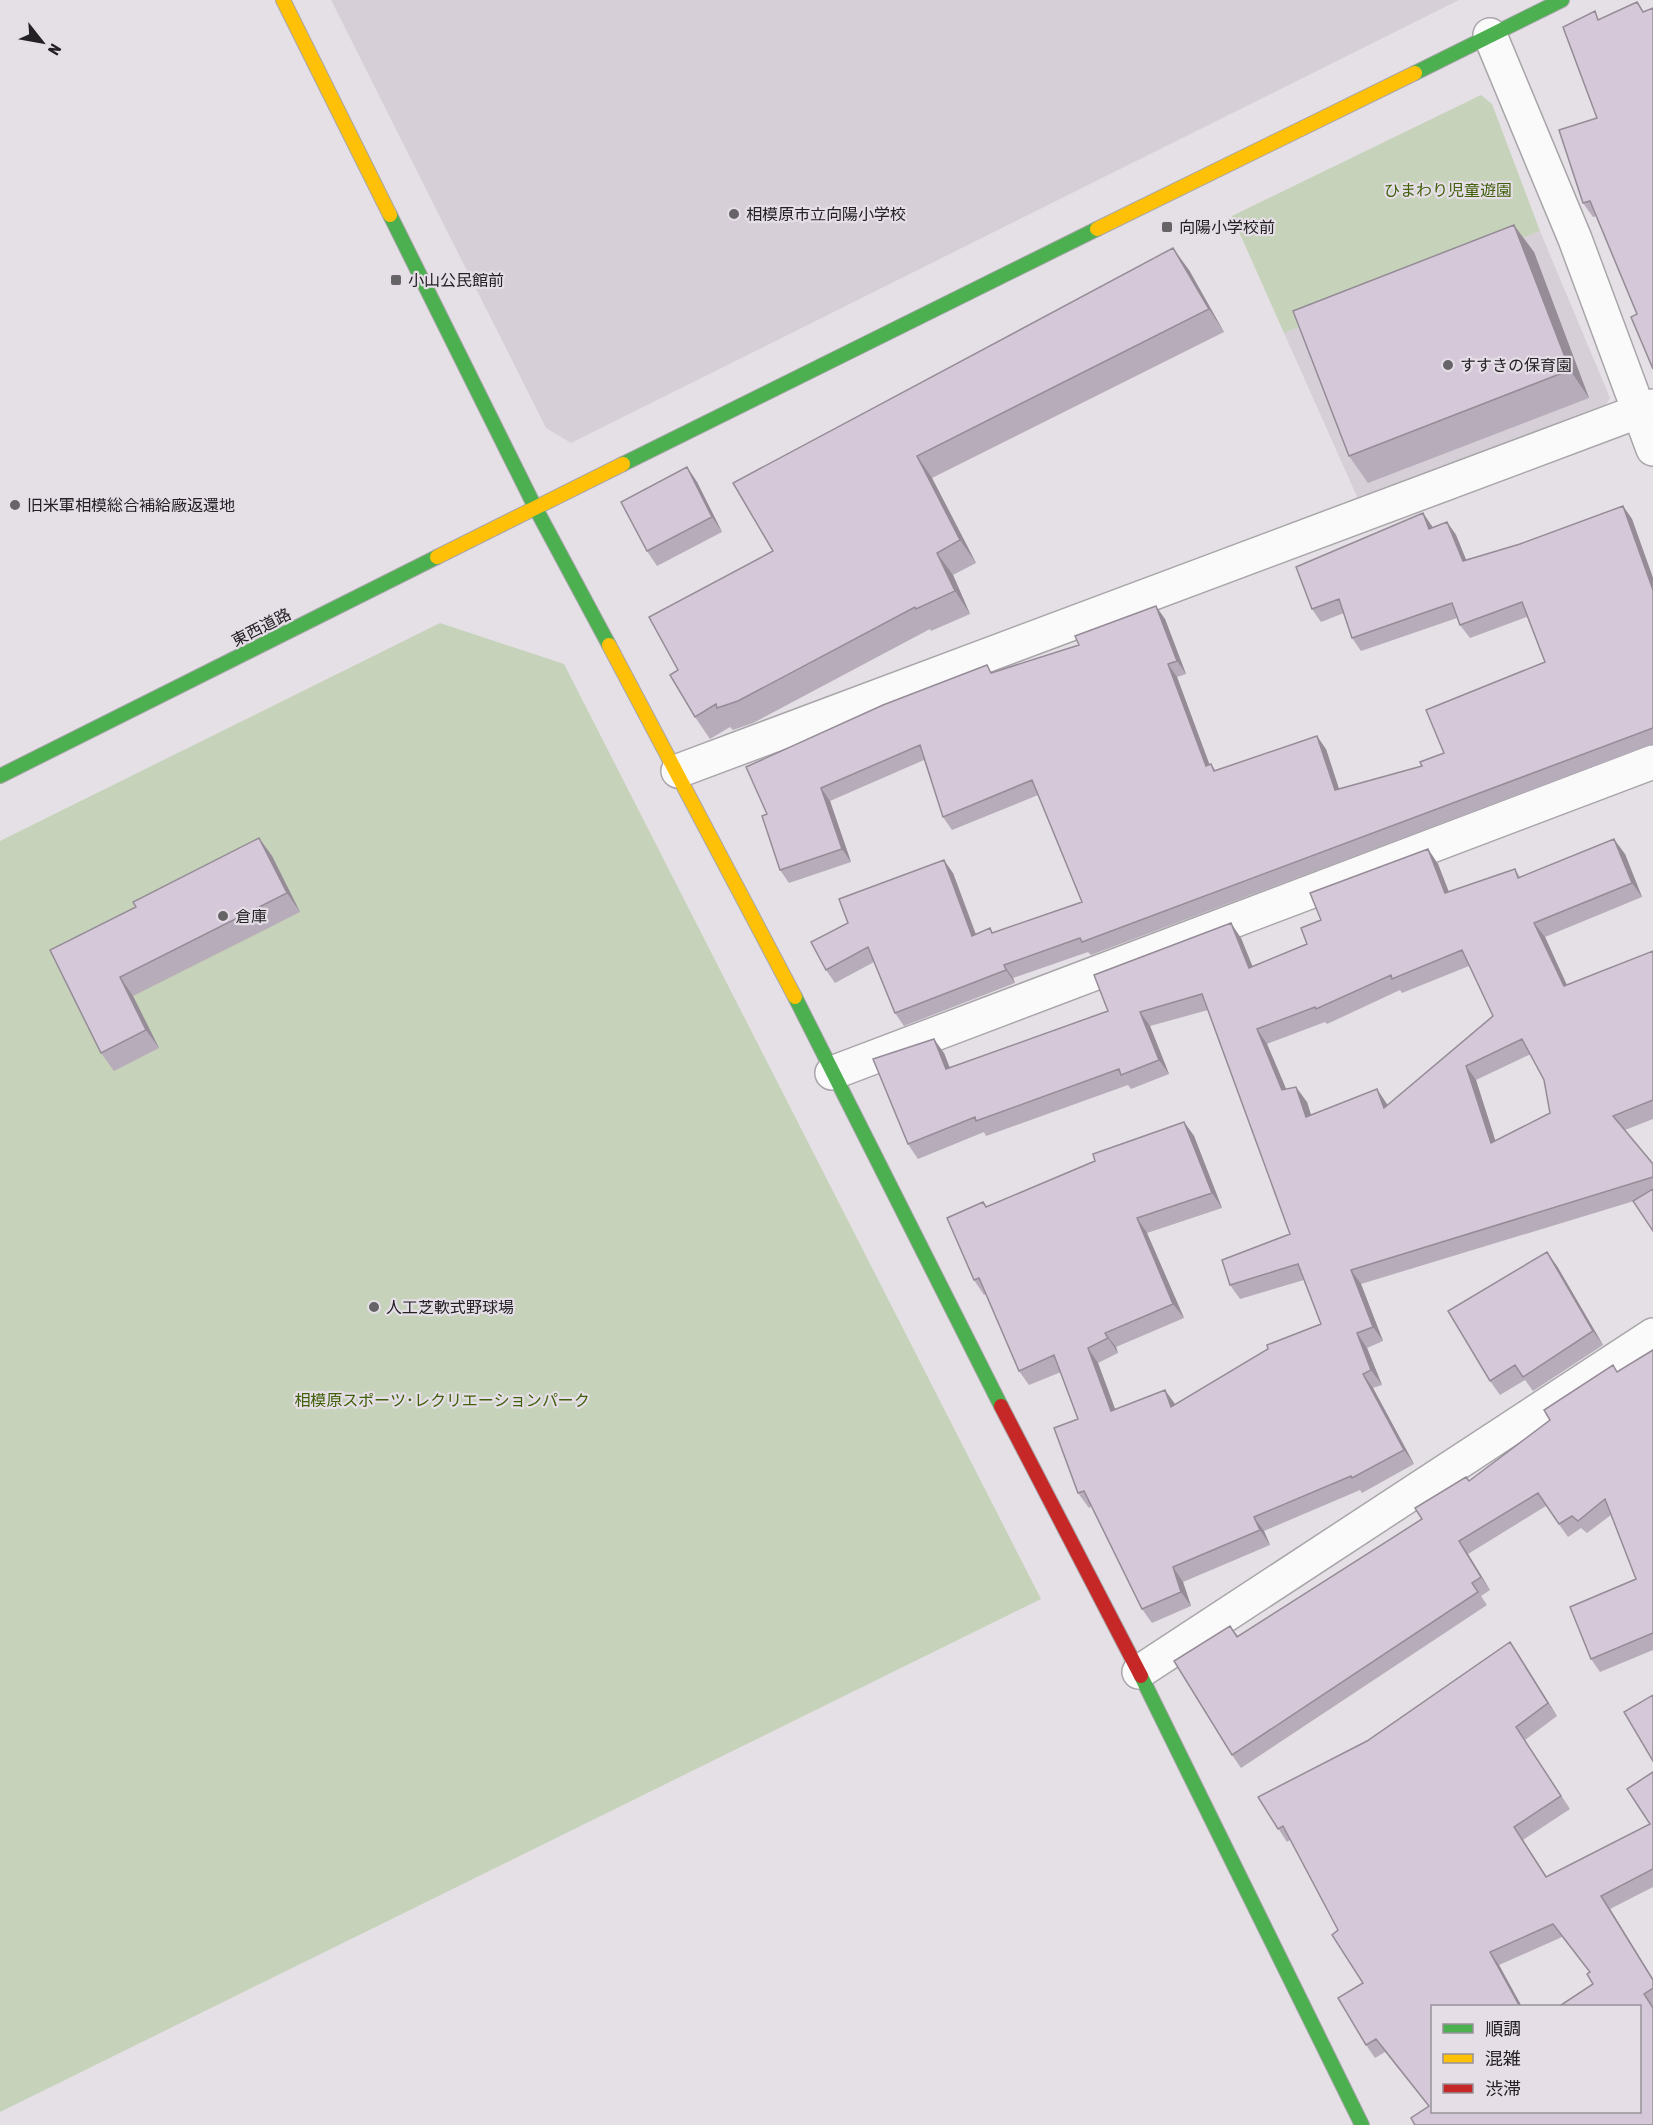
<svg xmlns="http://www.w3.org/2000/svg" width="1653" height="2125" font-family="'Asap Condensed','Noto Sans JP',sans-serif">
	<rect width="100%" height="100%" fill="#e4e0e5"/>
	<!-- built -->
	<path fill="#d7cfd8" d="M331,0H1459L571,443L546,428Z
		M1540,231L1610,398L1602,412L1358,499L1284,333Z"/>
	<!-- green -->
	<path fill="#c6d2b9" d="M1481,95L1492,104L1540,231L1284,333L1232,216Z
		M440,623L564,664L1041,1599L0,2112V841Z"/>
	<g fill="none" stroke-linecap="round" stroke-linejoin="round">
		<!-- street casing -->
		<g stroke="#a9a6aa" stroke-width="36">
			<path id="street" d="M1490,35L1575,239L1653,449
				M678,771L1653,406
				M832,1073L1653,762
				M1139,1672L1653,1335"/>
		</g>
		<!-- fast casing -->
		<g stroke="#a9a6aa" stroke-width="16">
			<path id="fast" d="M1415,73L1562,0
				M390,215L536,509L609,645
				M623,464L1097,229
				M0,776L437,557
				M795,997L1001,1406
				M1141,1676L1362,2125"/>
		</g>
		<!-- slow casing -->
		<g stroke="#a9a6aa" stroke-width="16">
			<path id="slow" d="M283,0L390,215
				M1097,229L1415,73
				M437,557L623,464
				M609,645L795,997"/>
		</g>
		<!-- jam casing -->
		<g stroke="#a9a6aa" stroke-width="16">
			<path id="jam" d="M1001,1406L1141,1676"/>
		</g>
		<!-- street -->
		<use href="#street" stroke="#fbfafb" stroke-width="33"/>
		<!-- fast -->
		<use href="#fast" stroke="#4caf50" stroke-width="14"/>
		<!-- slow -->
		<use href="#slow" stroke="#ffc107" stroke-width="14"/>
		<!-- jam -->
		<use href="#jam" stroke="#c62828" stroke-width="14"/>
	</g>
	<!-- wall -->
	<path fill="#b7acba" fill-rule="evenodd" d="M1600,19L1637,314L1597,216L1593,217L1583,203L1597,118Z
		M1534,252L1589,398L1368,483L1349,456Z
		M1189,270L1224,332L932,478L976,563L953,575L970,614L931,631L930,629L753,723L733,730L730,727L710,739L695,717L678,670L773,551Z
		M687,467L697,482L722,532L657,566L647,551Z
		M1623,506L1632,519L1653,578V744L1091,955L1088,952L1013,978L1015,983L904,1026L895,1013L874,962L835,983L826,970L953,873L976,934L993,933L1082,902L1038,795L952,830L943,817L924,760L830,801L851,862L789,883L780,870L767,814L993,672L1165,619L1186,674L1177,677L1209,765L1211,764L1216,771L1326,749L1339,789L1422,766L1444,753L1545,662L1527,617L1470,638L1460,625L1457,618L1361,651L1352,638L1344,613L1321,622L1312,609L1423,513L1432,528L1447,522L1456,535L1466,560L1520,544Z
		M259,838L272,856L300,912L133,996L159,1048L114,1071L101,1053L136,907Z
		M1428,849L1438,864L1449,892L1515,869L1520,877L1625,854L1642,897L1545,937L1567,985L1653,951V1119L1625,1130L1653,1164V1231L1634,1201L1361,1284L1383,1341L1367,1348L1382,1385L1373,1388L1414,1464L1362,1493L1360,1490L1264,1531L1270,1545L1183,1582L1191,1606L1152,1623L1142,1609L1092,1506L1089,1508L1078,1493V1419L1061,1372L1029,1385L1019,1371L986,1294L984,1295L974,1280L983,1202L987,1207L1184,1122L1194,1136L1222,1208L1147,1233L1184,1318L1116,1347L1118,1353L1098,1363L1115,1409L1175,1405L1321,1324L1304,1280L1240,1299L1230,1285L1290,1234L1208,1010L1150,1026L1169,1074L1131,1089L1128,1085L986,1136L984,1132L918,1159L908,1144L944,1053L950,1068L1108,1011L1241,938L1252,966L1307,944L1321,920ZM1469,966L1493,1016L1388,1105L1311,1115L1307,1102L1286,1089L1267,1044L1325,1022L1327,1024L1400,990L1402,993ZM1531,1054L1544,1080L1550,1113L1495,1141L1476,1080Z
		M1557,1266L1603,1345L1533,1391L1525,1380L1500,1395L1490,1381Z
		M1653,1350V1650L1600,1672L1591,1659L1636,1579L1611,1515L1587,1533L1581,1528L1568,1537L1546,1506L1468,1554L1490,1590L1481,1596L1487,1605L1241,1768L1232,1755L1230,1626L1238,1636L1422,1519L1469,1481L1618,1372Z
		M1510,1642L1557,1716L1525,1740L1570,1809L1523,1840L1547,1877L1650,1824L1627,1789L1653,1772V1887L1610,1909L1653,1979V2125H1415L1411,2118L1429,2107L1385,2052L1375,2058L1366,2045L1338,1998L1363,1983L1332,1935L1338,1930L1290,1840L1287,1842L1258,1797L1367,1741ZM1562,1937L1590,1973L1587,1974L1593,1984L1558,2007H1640V2112H1432V2007H1522L1499,1965Z"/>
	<!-- shaded-wall -->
	<path fill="#958c97" d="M1514,225L1534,252L1589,398L1570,370Z
		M1173,248L1189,270L1224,332L1209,309Z
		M917,456L932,478L976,563L960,540Z
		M687,467L697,482L722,532L712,517Z
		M1623,506L1632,519L1653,578V590Z
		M1423,513L1432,526L1438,542L1429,529Z
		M1447,522L1456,535L1472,574L1463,561Z
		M937,553L953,575L970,614L955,591Z
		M1156,606L1165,619L1186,674L1177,661Z
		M1168,664L1177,677L1215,779L1206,766Z
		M1317,736L1326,749L1344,804L1335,790Z
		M821,788L830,801L851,862L842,849Z
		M259,838L272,856L300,912L287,893Z
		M1614,839L1625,854L1642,897L1632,883Z
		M1428,849L1438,864L1455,908L1445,893Z
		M944,860L953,873L981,949L972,936Z
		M1231,923L1241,938L1259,982L1249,968Z
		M1534,923L1545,937L1574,1001L1564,986Z
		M1004,965L1013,978L1015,983L1006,970Z
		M120,977L133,996L159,1048L146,1030Z
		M1140,1012L1150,1026L1169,1074L1159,1060Z
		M1257,1029L1267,1044L1293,1105L1282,1090Z
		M934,1039L944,1053L956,1084L946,1069Z
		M1466,1066L1476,1080L1501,1158L1491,1143Z
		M1296,1087L1307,1102L1316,1131L1306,1117Z
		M1377,1089L1387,1104L1394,1122L1384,1108Z
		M1184,1122L1194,1136L1222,1208L1212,1193Z
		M1137,1218L1147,1233L1184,1318L1173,1304Z
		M1547,1252L1557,1266L1603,1345L1593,1331Z
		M1351,1270L1361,1284L1383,1341L1373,1327Z
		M1105,1333L1116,1347L1118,1353L1108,1338Z
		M1357,1333L1367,1348L1382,1385L1371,1370Z
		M1088,1348L1098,1363L1121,1425L1111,1411Z
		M1363,1374L1373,1388L1414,1464L1404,1450Z
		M1165,1390L1175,1404L1182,1422L1171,1407Z
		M1254,1517L1264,1531L1270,1545L1260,1530Z
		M1459,1541L1468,1554L1490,1590L1481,1577Z
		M1173,1567L1183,1582L1191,1606L1181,1592Z
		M1510,1642L1519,1655L1557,1716L1548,1703Z
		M1514,1827L1523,1840L1555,1890L1546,1877Z
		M1601,1896L1610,1909L1653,1979V1980Z
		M1490,1952L1499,1965L1522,2007H1520Z"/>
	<!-- building -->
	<path fill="#d5c8d8" stroke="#958c97" stroke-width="1.5" fill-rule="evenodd" d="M1637,2L1643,12L1653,8V369L1631,317L1637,314L1590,201L1583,203L1559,130L1597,118L1563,27L1595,11L1598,20Z
		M1514,225L1570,370L1349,456L1293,311Z
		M1173,248L1209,309L917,456L960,540L937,553L955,591L916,609L915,607L738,701L717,708L716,704L695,717L670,675L678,670L649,617L773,551L733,483Z
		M687,467L712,517L647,551L621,502Z
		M1623,506L1653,590V728L1082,942L1080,938L1004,965L1006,970L895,1013L868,947L826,970L811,942L848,923L839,899L944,860L972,936L990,928L992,933L1082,902L1032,780L943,817L920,745L821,788L842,849L780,870L762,816L767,814L746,767L883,705L987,665L991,673L1079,645L1075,636L1156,606L1177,661L1168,664L1206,766L1211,764L1214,771L1317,736L1335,790L1422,766L1420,762L1444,753L1426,710L1545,662L1522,602L1460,625L1452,603L1352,638L1339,599L1312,609L1296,567L1423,513L1429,529L1447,522L1463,561L1520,544Z
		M259,838L287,893L120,977L146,1030L101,1053L50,950L136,907L133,902Z
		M1614,839L1632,883L1534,923L1564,986L1653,951V1100L1613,1116L1653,1164V1177L1351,1270L1373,1327L1357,1333L1371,1370L1363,1374L1404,1450L1352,1478L1351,1476L1254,1517L1260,1530L1173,1567L1181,1592L1142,1609L1084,1491L1078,1493L1054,1428L1078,1419L1054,1355L1019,1371L979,1278L974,1280L947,1218L983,1202L986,1207L1095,1161L1093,1154L1184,1122L1212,1193L1137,1218L1173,1304L1105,1333L1108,1338L1088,1348L1111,1411L1165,1390L1171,1407L1268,1349L1267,1345L1321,1324L1298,1264L1230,1285L1222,1260L1290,1234L1202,994L1140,1012L1159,1060L1121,1075L1119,1069L976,1121L975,1117L908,1144L873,1059L934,1039L946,1069L1108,1011L1094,975L1231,923L1249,968L1307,944L1301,928L1321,920L1310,893L1428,849L1445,893L1515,869L1518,878ZM1462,950L1493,1016L1384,1108L1377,1089L1306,1117L1296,1087L1282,1090L1257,1029L1315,1007L1316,1009L1391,975L1392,979ZM1522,1039L1544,1080L1550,1113L1491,1143L1466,1066Z
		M1653,1189V1231L1633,1201Z
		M1547,1252L1593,1331L1523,1377L1515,1365L1490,1381L1448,1311Z
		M1653,1350V1633L1591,1659L1570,1607L1636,1579L1605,1499L1578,1521L1572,1516L1559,1524L1538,1493L1459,1541L1481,1577L1472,1583L1478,1592L1232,1755L1174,1661L1230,1626L1237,1637L1422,1519L1415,1508L1466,1477L1469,1481L1550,1420L1544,1410L1613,1365L1617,1372Z
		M1510,1642L1548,1703L1516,1727L1561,1796L1514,1827L1546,1877L1650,1824L1627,1789L1653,1772V1869L1601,1896L1653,1980V1988L1644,1994L1653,2008V2125H1415L1411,2118L1429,2106L1376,2039L1366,2045L1338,1998L1363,1983L1332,1935L1338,1930L1283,1826L1278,1829L1258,1797L1367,1741ZM1553,1924L1590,1972L1587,1974L1593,1984L1558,2007H1640V2112H1432V2007H1520L1490,1952Z
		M1653,1695V1761L1624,1712Z"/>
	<!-- markers -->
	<g fill="#676468" stroke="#e5dee7" stroke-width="2">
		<circle cx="734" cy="214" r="6"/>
		<rect x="1161" y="221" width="12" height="12" rx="3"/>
		<rect x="390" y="274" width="12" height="12" rx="3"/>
		<circle cx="1448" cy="365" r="6"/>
		<circle cx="15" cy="505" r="6"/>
		<circle cx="223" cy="916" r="6"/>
		<circle cx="374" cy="1307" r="6"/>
	</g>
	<g text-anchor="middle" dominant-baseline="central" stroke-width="4.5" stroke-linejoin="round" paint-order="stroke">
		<!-- park labels -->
		<g font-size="16" fill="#406009" stroke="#e5dee7">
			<text x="1448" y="190">ひまわり児童遊園</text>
			<text x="442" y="1400">相模原スポーツ･レクリエーションパーク</text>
		</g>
		<!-- poi labels -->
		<g font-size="16" fill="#232124" stroke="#e5dee7" text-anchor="start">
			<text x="746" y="214">相模原市立向陽小学校</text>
			<text x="1179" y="227">向陽小学校前</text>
			<text x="408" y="280">小山公民館前</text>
			<text x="1460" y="365">すすきの保育園</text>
			<text x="27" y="505">旧米軍相模総合補給廠返還地</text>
			<text x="235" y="916">倉庫</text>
			<text x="386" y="1307">人工芝軟式野球場</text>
		</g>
		<!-- street labels -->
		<g font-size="16" fill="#232124" stroke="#e5dee7">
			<text transform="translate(261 627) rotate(-27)">東西道路</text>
		</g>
	</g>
	<!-- legend -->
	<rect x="1431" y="2005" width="210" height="108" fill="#e5dee7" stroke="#979299" stroke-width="1.5"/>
	<rect x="1443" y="2024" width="30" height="9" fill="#4caf50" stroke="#979299" stroke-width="1.5"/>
	<text x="1485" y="2035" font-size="18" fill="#232124">順調</text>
	<rect x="1443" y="2054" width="30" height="9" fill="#ffc107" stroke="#979299" stroke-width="1.5"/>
	<text x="1485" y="2065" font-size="18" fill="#232124">混雑</text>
	<rect x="1443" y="2084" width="30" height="9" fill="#c62828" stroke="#979299" stroke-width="1.5"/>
	<text x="1485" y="2095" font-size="18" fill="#232124">渋滞</text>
	<!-- north arrow -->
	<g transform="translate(42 42) rotate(121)" stroke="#e5dee7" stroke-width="4.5" paint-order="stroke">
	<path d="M0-4.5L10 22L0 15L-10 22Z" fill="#232124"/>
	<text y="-9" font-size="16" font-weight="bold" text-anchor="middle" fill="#232124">N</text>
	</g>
</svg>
